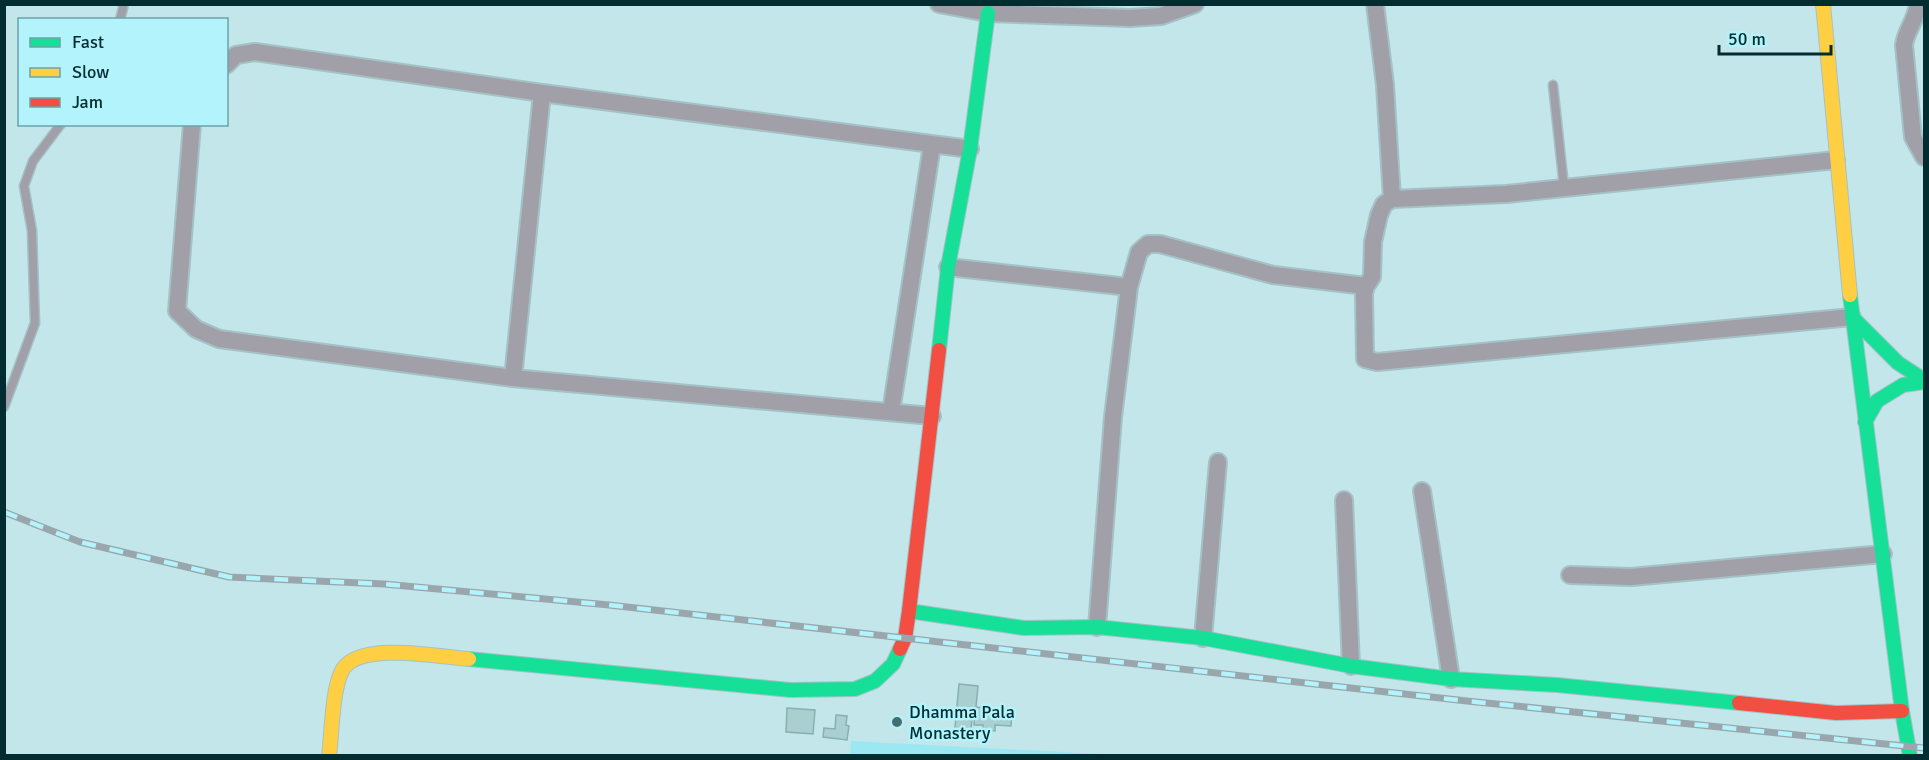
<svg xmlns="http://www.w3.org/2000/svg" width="1929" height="760" font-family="Signika,sans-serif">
	<rect width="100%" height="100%" fill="#c3e6eb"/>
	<!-- green -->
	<path fill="#9be8f2" d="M851,741L1119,755H850Z"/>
	<!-- building -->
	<path fill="#a9cfd0" stroke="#87b0b0" stroke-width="1.5" d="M959,684L978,686L975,718L972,719L970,740L954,738Z
		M975,707L1012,710L1011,726L995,725V731L983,730V725H974Z
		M787,708L815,710L813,734L786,732Z
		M836,715L847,716L846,725L849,726L847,740L823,737L824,728L835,729Z"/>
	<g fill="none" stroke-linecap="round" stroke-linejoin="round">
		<!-- lane casing -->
		<g stroke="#a4c2c6" stroke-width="11">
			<path id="lane" d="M120,20L124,4
				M1553,85L1564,187
				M4,407L35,323L32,231L24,186L33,161L61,124"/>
		</g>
		<!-- street casing -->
		<g stroke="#a4c2c6" stroke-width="20">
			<path id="street" d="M939,4L988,13L1130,18L1161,16L1195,4
				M1375,4L1385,85L1392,199L1384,204L1379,215L1373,242L1372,277L1366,286L1364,293L1365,359L1377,362L1852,317
				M1918,4C1916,21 1906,30 1904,45L1913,137L1924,157
				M226,65L236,55L255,52L542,93L970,149
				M192,124L177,311L196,329L219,339L513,378L932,416
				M1392,199L1506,194L1836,160
				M948,267L1129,287
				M513,378L542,93
				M891,412L932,145
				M1422,491L1451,679
				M1344,500L1351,666
				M1570,575L1631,577L1883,554
				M1097,627L1113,417L1129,287L1139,252L1148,244H1160L1273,275L1366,286
				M1203,638L1218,462"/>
		</g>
		<!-- fast casing -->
		<g stroke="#a4c2c6" stroke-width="16">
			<path id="fast" d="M1850,295L1902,711L1910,756
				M1852,317L1898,363L1924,380
				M939,350L948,267L970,149L988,13
				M1865,422L1877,401L1903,385L1924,382
				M909,611L1024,628L1097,627L1203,638L1351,666L1451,679L1557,685L1739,703
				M469,659L790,690L855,689L875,681L893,664L900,649"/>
		</g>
		<!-- slow casing -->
		<g stroke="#a4c2c6" stroke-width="16">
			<path id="slow" d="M1823,4L1850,295
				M329,756C332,733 332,687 343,669C361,641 440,657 469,659"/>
		</g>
		<!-- jam casing -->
		<g stroke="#a4c2c6" stroke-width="16">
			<path id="jam" d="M900,649L905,638L909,611L939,350
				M1739,703L1836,713L1902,711"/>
		</g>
		<!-- lane -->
		<use href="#lane" stroke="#a19fa7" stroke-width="8"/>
		<!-- street -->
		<use href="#street" stroke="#a19fa7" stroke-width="16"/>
		<!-- fast -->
		<use href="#fast" stroke="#16e098" stroke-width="14"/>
		<!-- slow -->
		<use href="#slow" stroke="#ffcf43" stroke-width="14"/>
		<!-- jam -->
		<use href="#jam" stroke="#f24e42" stroke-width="14"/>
		<!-- rail casing -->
		<g stroke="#99a7ad" stroke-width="7">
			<path id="rail" d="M4,512L80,542L229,577L384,584L609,605L1467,701L1924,748"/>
		</g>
		<!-- rail -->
		<use href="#rail" stroke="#b2f3fc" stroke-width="4.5" stroke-dasharray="14" stroke-linecap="butt"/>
	</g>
	<!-- markers -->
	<circle fill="#466d72" stroke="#b2f3fc" stroke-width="2" cx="897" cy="722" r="6"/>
	<g text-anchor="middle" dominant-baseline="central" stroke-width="5" stroke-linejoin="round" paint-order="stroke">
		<!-- poi labels -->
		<g font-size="18" fill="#032c31" stroke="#b2f3fc" text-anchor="start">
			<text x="909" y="712">Dhamma Pala<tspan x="909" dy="21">Monastery</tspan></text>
		</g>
	</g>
	<!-- border -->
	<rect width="1929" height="760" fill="none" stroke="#032c31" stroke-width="12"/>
	<!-- legend -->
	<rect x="18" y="18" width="210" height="108" fill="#b2f3fc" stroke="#6ca3ab" stroke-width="1.5"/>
	<rect x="30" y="38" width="30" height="9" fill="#16e098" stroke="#6ca3ab" stroke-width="1.5"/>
	<text x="72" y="48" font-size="18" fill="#032c31">Fast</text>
	<rect x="30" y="68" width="30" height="9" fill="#ffcf43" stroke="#6ca3ab" stroke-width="1.5"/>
	<text x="72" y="78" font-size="18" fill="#032c31">Slow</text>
	<rect x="30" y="98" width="30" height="9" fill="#f24e42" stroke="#6ca3ab" stroke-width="1.5"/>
	<text x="72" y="108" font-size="18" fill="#032c31">Jam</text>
	<!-- scale -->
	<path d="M1719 45v9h112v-9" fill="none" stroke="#032c31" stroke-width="3"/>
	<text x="1728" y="45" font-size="18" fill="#032c31" stroke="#b2f3fc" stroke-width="4.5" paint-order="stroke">50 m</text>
</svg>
